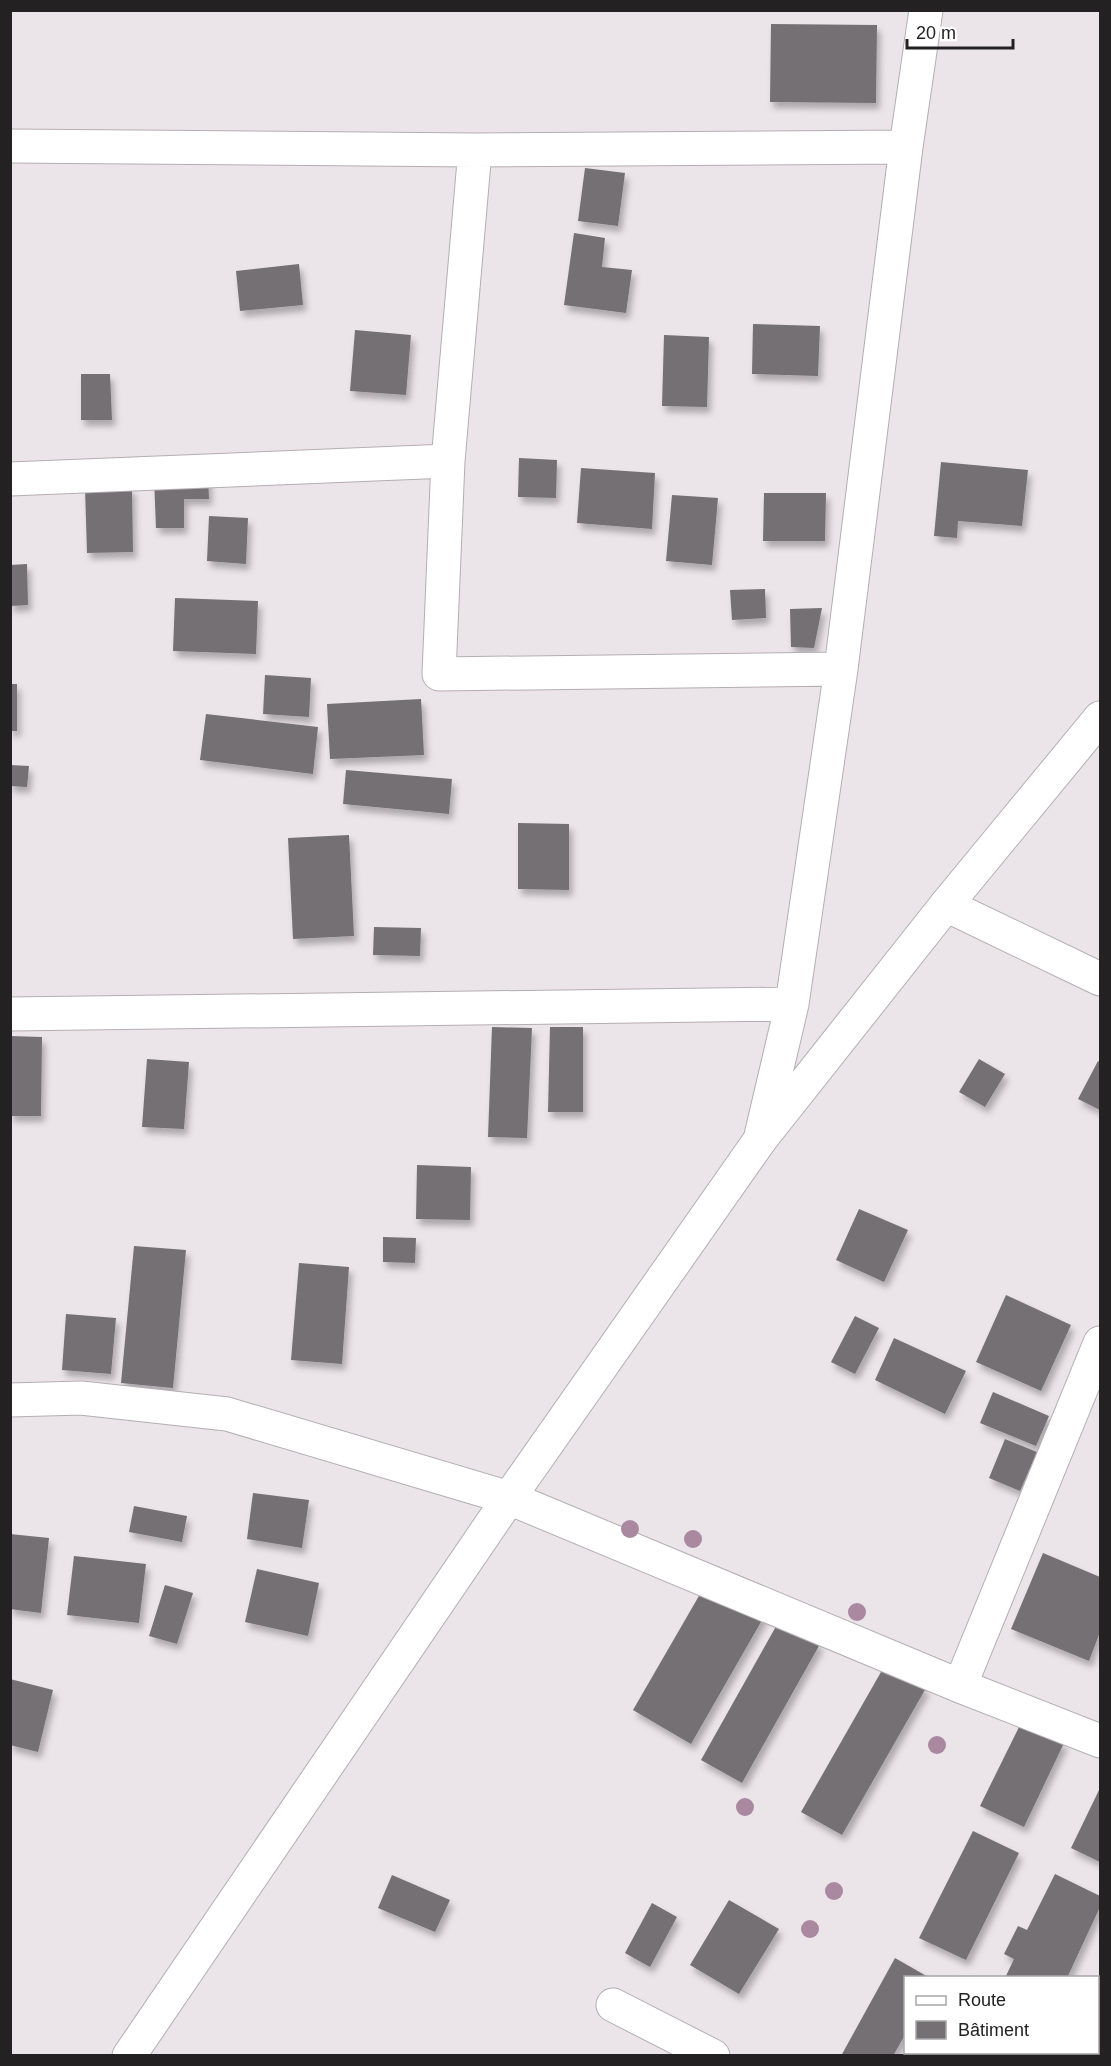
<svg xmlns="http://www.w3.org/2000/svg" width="1111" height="2066" font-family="Helvetica,sans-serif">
	<defs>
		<filter id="shadow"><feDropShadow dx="3.5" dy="6" stdDeviation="3" flood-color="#0004"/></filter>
	</defs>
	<rect width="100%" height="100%" fill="#ebe4e9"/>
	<!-- building -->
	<path fill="#757073" filter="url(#shadow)" d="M771,24L877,25L876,103L770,102Z
		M585,168L625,173L618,226L578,221Z
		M574,233L605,238L602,267L632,270L626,313L564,305Z
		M299,264L303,305L240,311L236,271Z
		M753,324L820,326L818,376L752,374Z
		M355,330L411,335L406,395L350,391Z
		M664,335L709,337L707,407L662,406Z
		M81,374H110L112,420H81Z
		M519,458L557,460L556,498L518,497Z
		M941,462L1028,470L1022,526L958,521L957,538L934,536Z
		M581,468L655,473L652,529L577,523Z
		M154,477H208L209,499H184V528H156Z
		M85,488H132L133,552L87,553Z
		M764,493H826L825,541H763Z
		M672,495L718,498L712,565L666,561Z
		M209,516L248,518L246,564L207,561Z
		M27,564L28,605L10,606V565Z
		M765,589L766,618L732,620L730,590Z
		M175,598L258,601L256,654L173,651Z
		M822,608L814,648L791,647L790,609Z
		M265,675L311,678L309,717L263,714Z
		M10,684H17V731H10Z
		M421,699L424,755L330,759L327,704Z
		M206,714L318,727L313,774L200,760Z
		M10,765L29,766L27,787L10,786Z
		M346,770L452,779L449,814L343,804Z
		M518,823L569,824V890L518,889Z
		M349,835L354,936L293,939L288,838Z
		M374,927L421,928L420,956L373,955Z
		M492,1027L532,1028L527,1138L488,1137Z
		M550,1027H583V1112H548Z
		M10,1036L42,1037L41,1116H10Z
		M147,1059L189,1062L184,1129L142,1127Z
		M979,1059L1005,1074L985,1107L959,1092Z
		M1098,1061L1100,1062V1110L1078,1099Z
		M417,1165L471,1167L470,1220L416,1219Z
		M859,1209L908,1230L884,1282L836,1260Z
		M383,1237L416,1238L415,1263L383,1262Z
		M134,1246L186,1250L173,1388L121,1383Z
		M299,1263L349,1267L342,1364L291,1360Z
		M1006,1295L1071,1325L1041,1391L976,1362Z
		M66,1314L116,1318L111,1374L62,1370Z
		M855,1316L879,1328L855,1374L831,1362Z
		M894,1338L966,1371L945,1414L875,1380Z
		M993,1392L1049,1416L1036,1446L980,1423Z
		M1005,1439L1037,1452L1020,1491L989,1478Z
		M253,1493L309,1500L302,1548L247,1539Z
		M134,1506L187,1516L182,1542L129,1532Z
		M10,1534L49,1538L41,1613L10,1609Z
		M1043,1553L1100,1577V1632L1089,1661L1011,1629Z
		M74,1556L146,1564L139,1623L67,1615Z
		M257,1569L319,1583L308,1636L245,1622Z
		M707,1582L765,1615L691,1744L633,1710Z
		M165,1585L193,1593L177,1644L149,1636Z
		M779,1621L820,1644L742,1783L701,1760Z
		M885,1665L926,1688L842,1835L801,1812Z
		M10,1679L53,1690L38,1752L10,1745Z
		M1021,1723L1064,1743L1024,1827L980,1806Z
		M1100,1788V1862L1071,1848Z
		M973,1831L1019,1853L966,1960L919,1938Z
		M1055,1874L1100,1896V1907L1067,1978H1005L1014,1959L1004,1954L1018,1926L1027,1930Z
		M392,1875L450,1900L435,1932L378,1908Z
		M729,1900L779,1929L739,1994L690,1965Z
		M652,1903L677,1917L650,1967L625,1953Z
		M895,1958L930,1978H906V2033L893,2056H841Z
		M910,2052H953L956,2054L955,2056H915Z
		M963,2052H1016L1014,2056H961Z"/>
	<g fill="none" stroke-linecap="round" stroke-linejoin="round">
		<!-- street casing -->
		<g stroke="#b4aeb2" stroke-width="35">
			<path id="street" d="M10,146L475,150L906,147
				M475,150L448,461L439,674L841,669
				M10,479L448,461
				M946,905L1100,979
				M10,1014L792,1004
				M760,1140L792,1004L841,669L906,147L926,10
				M10,1400L81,1398L227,1414L509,1498L960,1686L1100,1741
				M960,1686L1100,1343
				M613,2005L713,2056"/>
		</g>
		<!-- secondary casing -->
		<g stroke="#b4aeb2" stroke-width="35">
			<path id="secondary" d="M129,2056L509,1498L760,1140L946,905L1100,718"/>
		</g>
		<!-- street -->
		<use href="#street" stroke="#fff" stroke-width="33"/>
		<!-- secondary -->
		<use href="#secondary" stroke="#fff" stroke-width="33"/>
	</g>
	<!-- trees -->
	<g fill="#a988a0">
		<circle cx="630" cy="1529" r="9"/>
		<circle cx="693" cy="1539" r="9"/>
		<circle cx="857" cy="1612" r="9"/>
		<circle cx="937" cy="1745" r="9"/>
		<circle cx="745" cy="1807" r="9"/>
		<circle cx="834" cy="1891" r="9"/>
		<circle cx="810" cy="1929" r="9"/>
	</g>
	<!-- border -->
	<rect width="1111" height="2066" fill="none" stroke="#232122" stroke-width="24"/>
	<!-- legend -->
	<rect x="904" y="1976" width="195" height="78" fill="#ffffff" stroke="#a7a6a7" stroke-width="1.5"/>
	<rect x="916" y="1996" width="30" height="9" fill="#ffffff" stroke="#a7a6a7" stroke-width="1.5"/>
	<text x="958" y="2006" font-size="18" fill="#232122">Route</text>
	<rect x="916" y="2021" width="30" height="18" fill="#757073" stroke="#a7a6a7" stroke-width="1.5"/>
	<text x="958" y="2036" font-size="18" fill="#232122">Bâtiment</text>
	<!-- scale -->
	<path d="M907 39v9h106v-9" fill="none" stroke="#232122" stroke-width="3"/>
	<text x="916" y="39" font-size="18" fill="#232122" stroke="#ffffff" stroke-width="4.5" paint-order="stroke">20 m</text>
</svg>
